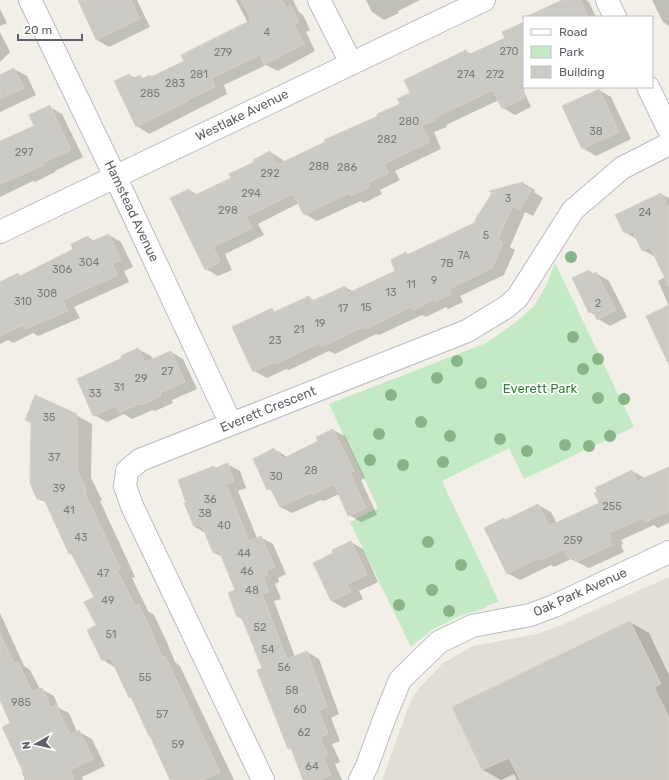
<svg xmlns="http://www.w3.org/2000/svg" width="669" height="780" font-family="Rubik,sans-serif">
	<rect width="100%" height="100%" fill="#f1efe7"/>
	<!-- education -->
	<path fill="#e1ded5" d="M669,577V780H382L411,700L421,686L443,663L473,646L537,634L562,625Z"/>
	<!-- green -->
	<path fill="#c4e9c5" d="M555,263L634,427L524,479L509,448L442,481L499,602L491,604L483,609L460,616L433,629L411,647L350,522L378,508L329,404L486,343L515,323L534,306L546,286Z"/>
	<!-- shadow -->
	<path fill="#0003" d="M78,0H137L150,27L109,47L97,40Z
		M236,0H293L299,12L303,15L310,30L306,32L315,51L278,71L266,65L224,85L227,94L149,134L137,126L115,82L129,75L136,78L140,76L144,79L150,76L152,77L185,61L248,23Z
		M366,0H420L398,11L399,13L384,20L372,12Z
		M565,0H586L589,2L596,17H537Z
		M652,0H669V26L663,22Z
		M0,9L7,23L0,26Z
		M524,23V75L518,78L531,107L515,115L503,108L499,100L446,125L447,127L434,132L441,149L395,171L400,180L380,190L382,194L364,203L361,201L317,221L305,214L299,203L258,224L264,235L225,254L232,270L218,276L206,269L189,190L198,195L233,179L270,152L283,160L284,162L379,116L401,104L411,93L466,51L472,55L506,39Z
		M0,32L10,52L0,62Z
		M14,69L27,76L36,95L0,112V76Z
		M599,90L611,97L631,139L596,156L583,148Z
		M50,107L62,114L83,157L55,171V172L35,182L33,181L0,197V143L36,126Z
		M523,183L535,190L534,192L543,198L533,216L525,212L510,247L515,250L504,275L460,296L463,302L448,309L446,307L426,317L422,315L379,335L376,334L335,354L329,351L289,370L286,369L267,378L254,371L272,310L276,312L309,297L315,301L345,287L354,292L396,272L406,253L410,255L475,224Z
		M661,194L669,198V306L658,281L665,277L655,257L643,250L637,239L624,232Z
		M109,235L121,242L133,267L124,271L129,282L74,307L80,318L38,336L33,333L13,343L8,340L0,344V285L18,274L22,276L75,249L88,237L94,241Z
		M589,271L594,274L596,273L609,281L627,317L610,326L598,319L596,316L590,312Z
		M138,349L151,356L153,360L171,352L183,359L197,389L172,400L173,403L155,411L153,410L132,419L124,414L107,422L94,415L124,358Z
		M76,415L92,424L91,478L102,500L100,501L135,577L132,578L148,611L154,615L166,640L175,662L180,666L234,780H172L151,737L149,736L133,699L130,697L116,668L103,660L97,626L95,598L74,556L69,553L47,503L38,499Z
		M333,430L345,436L365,478L361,480L377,515L361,522L349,515L339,494L324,501L321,500L292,513L280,507L273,492L268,489L274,449L287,457L319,441Z
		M227,464L240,471L246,488L238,491L257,538L260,537L273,544L286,574L278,578L279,582L275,584L281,599L274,601L295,657L307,652L319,659L339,714L331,718L340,741L332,744L340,762L335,764L342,780H304L293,751L288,748L283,736L258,671L263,669L244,620L238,617L230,593L237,591L223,557L214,553L207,534L195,527L214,467L216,468Z
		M669,468V523L658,528L654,525L621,540L623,544L621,545L624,552L589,568L571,559L554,567L551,565L520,580L507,573L504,519L507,520L538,505L551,512L557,524L600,504L632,471L645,478Z
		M351,542L363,549L378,582L359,591L363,599L344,608L332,601L314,563L335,554Z
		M0,613L24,666L30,670L40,689H41L54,696L59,708L69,713L77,732H79L92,739L105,766L82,777L83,780H25L22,772L23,771L12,724L0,698Z
		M630,622L649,633L669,675V780H517L514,774L501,780L483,770L453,708Z"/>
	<!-- building -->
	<path fill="#cccac4" stroke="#d6d1c5" d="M78,0H131L140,19L96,40Z
		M241,0H282L286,8L291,6L299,22L294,25L304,44L264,65L260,55L212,78L215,87L187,100L188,101L136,127L114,81L129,74L132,79L140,75L142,79L150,75L151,77L184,61L181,55L251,20Z
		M562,0H580L588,17H526Z
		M524,22V98L502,109L493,90L434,118L435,120L422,125L430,142L384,164L388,173L368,183L370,187L351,196L349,193L304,215L293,194L246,217L252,228L213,247L220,262L205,270L170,198L189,189L193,196L231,178L229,174L254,162L253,160L270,151L277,165L325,142L324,140L378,116L377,114L400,104L397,99L410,93L404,80L466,50L468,55L505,38L502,32Z
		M14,68L24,88L0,99V75Z
		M599,89L619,132L582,149L562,106Z
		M50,105L71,150L43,163L44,165L0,184V141L34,126L29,115Z
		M523,182L522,184L531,190L520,210L513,205L498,239L503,242L492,268L449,289L451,294L435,302L434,300L413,310L411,307L366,329L365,326L322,347L319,343L276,364L275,362L253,372L232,327L272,308L274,312L309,296L312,301L345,286L348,293L395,271L391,260L406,252L407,255L474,223L478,214H479L492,193L489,191Z
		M661,193L669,209V287L650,247L642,251L633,232L628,234L627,231L624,233L615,215Z
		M109,234L121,260L112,264L118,275L63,300L68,311L25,329L23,325L0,336V282L18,273L20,276L73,249L71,244L88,236L90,242Z
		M589,270L591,275L596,272L616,310L597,320L593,311L589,313L572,278Z
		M669,305V365L646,316Z
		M138,348L145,362L171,351L185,382L160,393L161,396L142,405L141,403L119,413L116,406L93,416L77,379L122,358L121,356Z
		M35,395L77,414V469L87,492L85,493L120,568L117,570L135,606L139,605L151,630L162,658L165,656L220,772L202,780H170L150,736H149L131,697L129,698L110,657L102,661L87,630L96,625L84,602L94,597L71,553L69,554L43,497L37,499L30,483L31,423L25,420Z
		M333,429L354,471L350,473L366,508L348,516L334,484L312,495L311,493L280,507L270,488L267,490L253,459L274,448L276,453L279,451L282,459L318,441L316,437Z
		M228,463L234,481L226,484L249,541L261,536L275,567L266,571L268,575L263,577L269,592L262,594L287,659L307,651L327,707L319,710L328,734L320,737L328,755L323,757L331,775L318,780H303L291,748L288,749L257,670L262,668L241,616L237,617L228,593L235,590L219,551L213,553L202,526L200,527L199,525L194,527L184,503H186L178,480L214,466L215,468Z
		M669,467V511L645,522L643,518L609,533L611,537L609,538L612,545L576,562L573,557L569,559L564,549L541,560L539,558L507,574L484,528L504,518L505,520L538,504L549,526L599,503L594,493L597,492L595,488L632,470L637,481Z
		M351,541L367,575L347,584L351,592L331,601L313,563L333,553L332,550Z
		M630,621L661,684L654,687L669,718V780H520L509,758L482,770L452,707Z
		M0,633L14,664L18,662L32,692L42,688L51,708L56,705L70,735L79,730L93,759L70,770L74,780H27L2,727L10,723L0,700Z"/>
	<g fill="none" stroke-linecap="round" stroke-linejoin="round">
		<!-- street casing -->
		<g stroke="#b9bcc1" stroke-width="24">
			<path id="street" d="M30,0L124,195L231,424
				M319,0L351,63
				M607,0L615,17
				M648,87L669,130
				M263,780L132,506L125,486L127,471L140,460L467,331L505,308L517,298L573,210L622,168L669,144
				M360,780L367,766L383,722L400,680L439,642L472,626L530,615L554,606L669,552"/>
		</g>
		<!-- secondary casing -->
		<g stroke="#babdc3" stroke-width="24">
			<path id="secondary" d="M0,232L484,0"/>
		</g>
		<!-- street -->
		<use href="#street" stroke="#fff" stroke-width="22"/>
		<!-- secondary -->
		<use href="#secondary" stroke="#fff" stroke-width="22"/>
	</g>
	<!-- trees -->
	<g fill="#88b487">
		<circle cx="571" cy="257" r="6"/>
		<circle cx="573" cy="337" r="6"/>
		<circle cx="598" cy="359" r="6"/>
		<circle cx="457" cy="361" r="6"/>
		<circle cx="583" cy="369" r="6"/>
		<circle cx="437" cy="378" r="6"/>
		<circle cx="481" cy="383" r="6"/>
		<circle cx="391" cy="395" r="6"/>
		<circle cx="598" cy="398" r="6"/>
		<circle cx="624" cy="399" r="6"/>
		<circle cx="421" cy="422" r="6"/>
		<circle cx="379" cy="434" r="6"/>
		<circle cx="450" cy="436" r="6"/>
		<circle cx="610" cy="436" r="6"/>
		<circle cx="500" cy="439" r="6"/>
		<circle cx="565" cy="445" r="6"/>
		<circle cx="589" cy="446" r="6"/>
		<circle cx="527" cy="451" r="6"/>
		<circle cx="370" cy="460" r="6"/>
		<circle cx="443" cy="462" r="6"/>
		<circle cx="403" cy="465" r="6"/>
		<circle cx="428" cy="542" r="6"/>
		<circle cx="461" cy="565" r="6"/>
		<circle cx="432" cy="590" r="6"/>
		<circle cx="399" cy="605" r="6"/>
		<circle cx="449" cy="611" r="6"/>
	</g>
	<g text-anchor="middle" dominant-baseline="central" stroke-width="3.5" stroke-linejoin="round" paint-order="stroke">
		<!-- number labels -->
		<g font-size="11" fill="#7a7c7f">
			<text x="267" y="32">4</text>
			<text x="509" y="51">270</text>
			<text x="223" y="52">279</text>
			<text x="199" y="74">281</text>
			<text x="466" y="74">274</text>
			<text x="495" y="74">272</text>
			<text x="175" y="83">283</text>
			<text x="150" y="93">285</text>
			<text x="409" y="121">280</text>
			<text x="596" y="131">38</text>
			<text x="387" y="139">282</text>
			<text x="24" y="152">297</text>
			<text x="319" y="166">288</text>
			<text x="347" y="167">286</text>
			<text x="270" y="173">292</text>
			<text x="251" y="193">294</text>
			<text x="508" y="198">3</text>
			<text x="228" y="210">298</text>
			<text x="645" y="212">24</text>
			<text x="486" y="235">5</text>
			<text x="464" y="255">7A</text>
			<text x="89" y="262">304</text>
			<text x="447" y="263">7B</text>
			<text x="62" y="269">306</text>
			<text x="434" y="280">9</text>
			<text x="411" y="284">11</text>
			<text x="391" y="292">13</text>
			<text x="47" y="293">308</text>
			<text x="23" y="301">310</text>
			<text x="598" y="303">2</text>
			<text x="366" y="307">15</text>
			<text x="343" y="308">17</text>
			<text x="320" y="323">19</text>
			<text x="299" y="329">21</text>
			<text x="275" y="340">23</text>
			<text x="167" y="371">27</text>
			<text x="141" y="378">29</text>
			<text x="119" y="387">31</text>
			<text x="95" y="393">33</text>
			<text x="49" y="417">35</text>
			<text x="54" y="457">37</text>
			<text x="311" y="470">28</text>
			<text x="276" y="476">30</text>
			<text x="59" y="488">39</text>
			<text x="210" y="499">36</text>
			<text x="612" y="506">255</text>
			<text x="69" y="510">41</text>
			<text x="205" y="513">38</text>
			<text x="224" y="525">40</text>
			<text x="81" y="537">43</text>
			<text x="573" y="540">259</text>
			<text x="244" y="553">44</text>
			<text x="247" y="571">46</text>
			<text x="103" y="573">47</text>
			<text x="252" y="590">48</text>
			<text x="108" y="600">49</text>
			<text x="260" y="627">52</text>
			<text x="111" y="634">51</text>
			<text x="268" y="649">54</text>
			<text x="284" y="667">56</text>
			<text x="145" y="677">55</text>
			<text x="292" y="690">58</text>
			<text x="21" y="702">985</text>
			<text x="300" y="709">60</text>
			<text x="162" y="714">57</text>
			<text x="304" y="732">62</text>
			<text x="178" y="744">59</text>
			<text x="312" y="766">64</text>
		</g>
		<!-- street labels -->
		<g font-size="13" fill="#5e6268" stroke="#fff">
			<text transform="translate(242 115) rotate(-26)">Westlake Avenue</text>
			<text transform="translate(132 211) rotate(65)">Hamstead Avenue</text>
			<text transform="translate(268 409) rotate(-22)">Everett Crescent</text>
			<text transform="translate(580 592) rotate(-24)">Oak Park Avenue</text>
		</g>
		<!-- park labels -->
		<g font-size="13" fill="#328339" stroke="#fff">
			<text x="540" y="388">Everett Park</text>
		</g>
	</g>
	<!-- legend -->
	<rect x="523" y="16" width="130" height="72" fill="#ffffff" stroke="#bfc0c3"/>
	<rect x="531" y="29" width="20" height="6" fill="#ffffff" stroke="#bfc0c3"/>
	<text x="559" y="36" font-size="12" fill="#5e6268">Road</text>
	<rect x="531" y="46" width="20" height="12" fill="#c4e9c5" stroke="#bfc0c3"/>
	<text x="559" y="56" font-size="12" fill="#5e6268">Park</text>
	<rect x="531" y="66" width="20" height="12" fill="#cccac4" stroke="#bfc0c3"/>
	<text x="559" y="76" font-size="12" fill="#5e6268">Building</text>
	<!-- north arrow -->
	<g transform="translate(36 744) rotate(262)" stroke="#ffffff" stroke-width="3" paint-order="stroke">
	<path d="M0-3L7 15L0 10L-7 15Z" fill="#5e6268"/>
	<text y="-6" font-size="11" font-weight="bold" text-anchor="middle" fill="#5e6268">N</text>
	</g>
	<!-- scale -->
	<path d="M18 34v6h64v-6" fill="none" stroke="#5e6268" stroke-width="2"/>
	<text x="24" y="34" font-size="12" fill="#5e6268" stroke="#ffffff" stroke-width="3" paint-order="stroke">20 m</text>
</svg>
